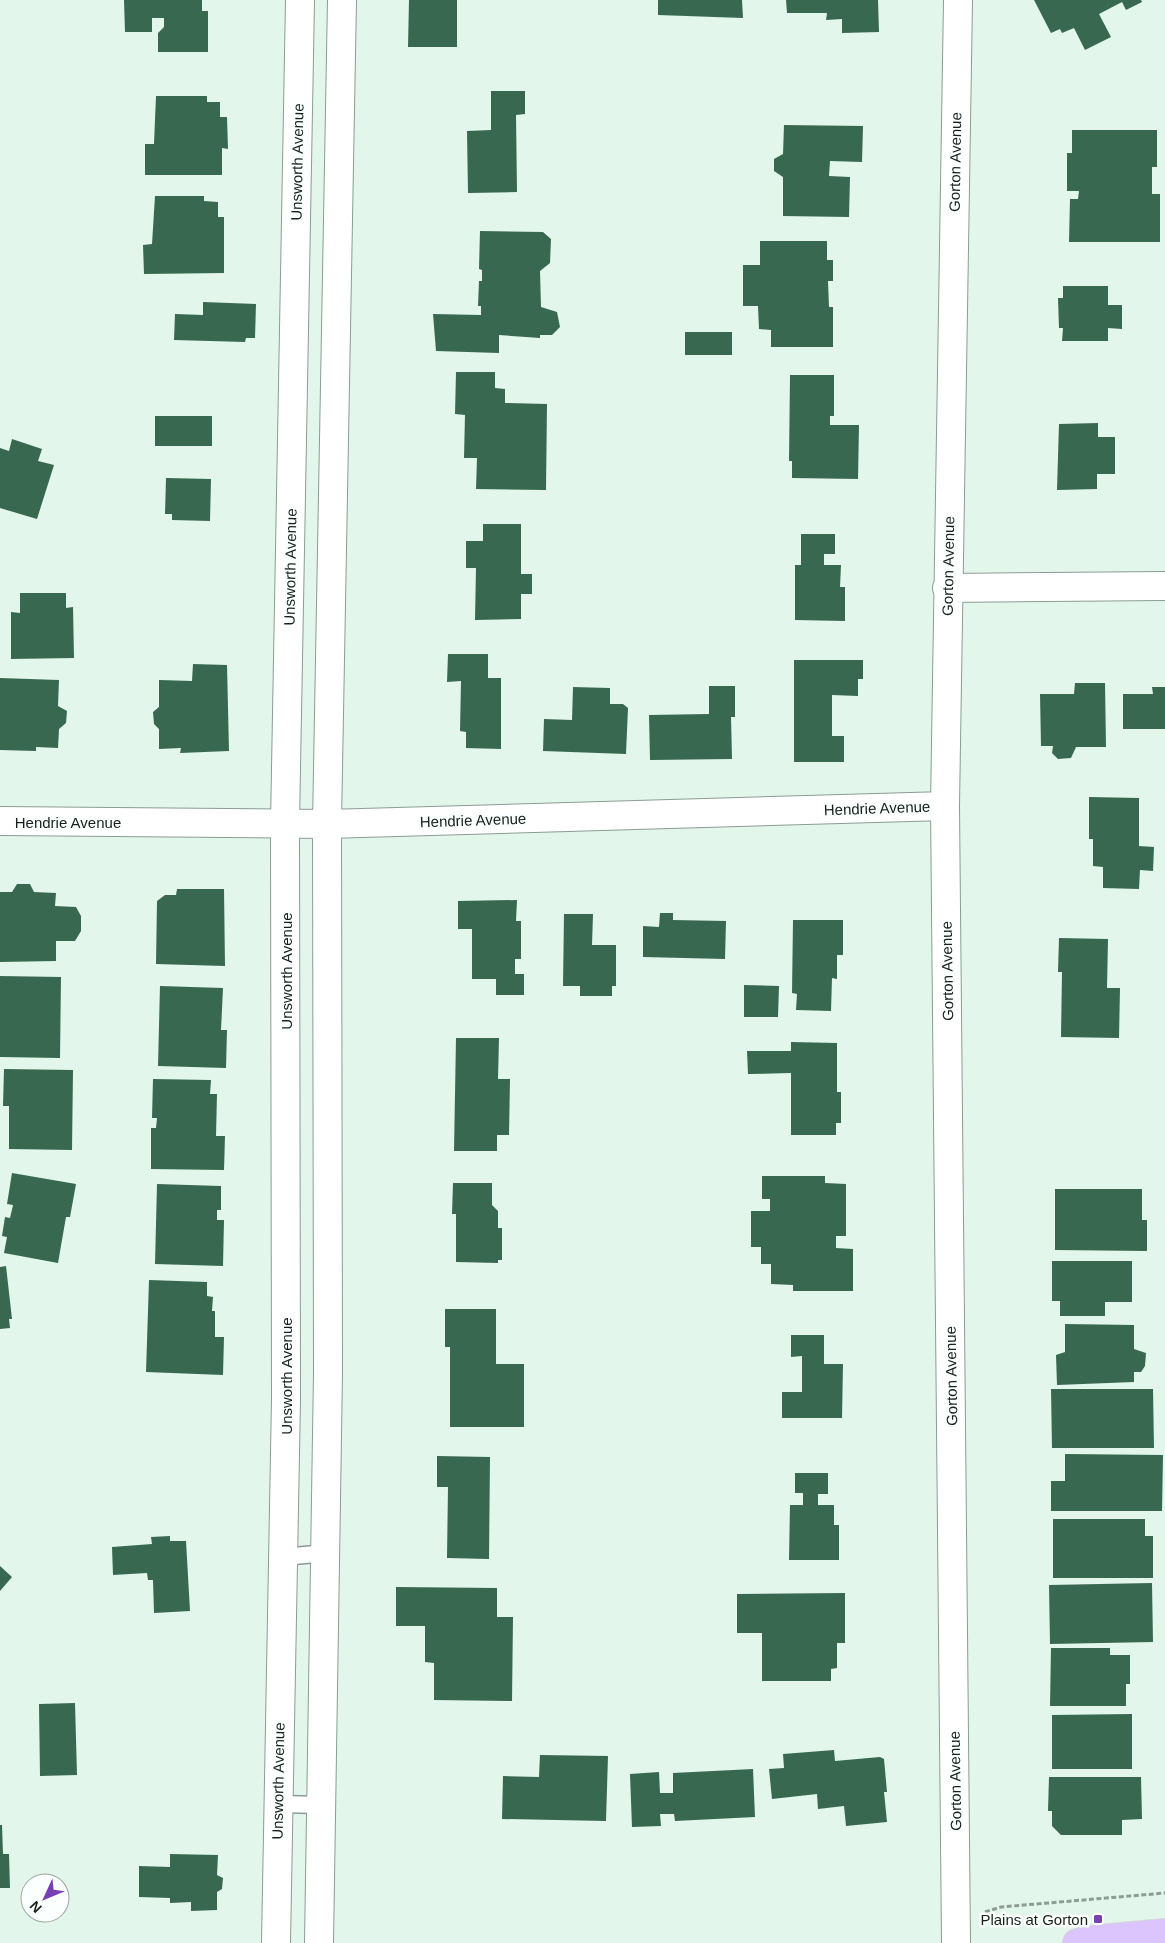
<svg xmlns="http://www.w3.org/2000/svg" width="1165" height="1943" font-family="Arial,sans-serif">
	<rect width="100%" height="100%" fill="#e2f6eb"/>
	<!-- building -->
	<path fill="#386850" d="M124,0H202V11H208V52H158V33L164,27V18H152V32H125Z
		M409,0H457V47H408Z
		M658,0H742L743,18L658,15Z
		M786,0H878L879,32L842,33V19L826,20L827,13H787Z
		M1034,0H1141L1142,2L1126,10L1122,2L1099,14L1111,37L1085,50L1074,28L1062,33L1060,29L1051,33Z
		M491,91H525V114L516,115L517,192L468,193L467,131L491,130Z
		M156,96H207V102H220V117H227L228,149L222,148V175H145V144H154Z
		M784,125L863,126L862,162L830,161L829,176L850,177L849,217L783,216V177L774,171V159L783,154Z
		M1072,130H1157V167H1152V194H1160V242H1069L1070,199H1078L1079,191H1067V153H1072Z
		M155,196H204V201L218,202V217H224V273L144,274L143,245L152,244Z
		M480,231L543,232L551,239L550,263L540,271L541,307L557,312L560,327L552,335H540V338L499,335V353L436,351L433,314L481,315V306H478L479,281H482V270L479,269Z
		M760,241H827V260H833V281H828L829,307H833V347H771V330L759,329L758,306H743V265H760Z
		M1063,286H1108V305H1122V329L1108,328V341H1062L1063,328H1059L1058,298H1063Z
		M203,302L256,304L255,338H246L245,342L174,340L175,314L203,315Z
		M685,332H732V355H685Z
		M456,372H495V388L505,389V403L547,404L546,490L476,489L477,458H464L465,415L455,414Z
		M790,375H834V416H830V425H859L858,479L792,478V461H789Z
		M155,416H212V446H155Z
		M1098,423V437H1115V474H1097V489L1057,490L1059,424Z
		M12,439L42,449L38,461L54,465L37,519L0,508V448L9,451Z
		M166,478L211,479L210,521L172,520V514H165Z
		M483,524H521V574H532V594H521V619L475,620L476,568H466V541H483Z
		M801,534H835V554H824V565H841L840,587H845V621L795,620V565H801Z
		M20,593H66V608L73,607L74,658L11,659V612L20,613Z
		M448,654H488V678H501V749L466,748V732L460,731L461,681L447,682Z
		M794,660H863V679H858V696L832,695V736H844V762H794Z
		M193,664L227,665L229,751L180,753L181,748L159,749V729L154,724L153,712L159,707V680L192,681Z
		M0,678L59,680L58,706L67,711L66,723L59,729L58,748L36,747V751L0,750Z
		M1075,683H1105L1106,747H1076L1071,758L1058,759L1052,753L1053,746H1041L1040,694H1074Z
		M709,686H735V717H731L732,759L650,760L649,715L709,714Z
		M573,687L610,688V704H623L628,708L626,754L543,751L544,719L572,720Z
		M1152,687H1165V729H1123V694H1153Z
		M1089,797L1139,798V846L1154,847L1153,871L1140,870L1139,889L1103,888V867L1093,866V839H1089Z
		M17,884H30L34,892L56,893L55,906L76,907L81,916V931L75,941H56V961L0,962V892H12Z
		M177,889H224L225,966L156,964L157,901L165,895H176Z
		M517,900L516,921H521V959H515V974H524V995H496V979H472V929H458V901Z
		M660,913H673V920L726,921L725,959L643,957V926L659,927Z
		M564,914H593L592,945H616V986H612V996H580V986H563Z
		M793,920H843V955H837V979L832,978L831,1011L796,1010L797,994L792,993Z
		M1059,938L1108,939L1107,988H1120L1119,1038L1061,1037L1062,972H1058Z
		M0,976L61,977L60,1058L0,1057Z
		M744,985L779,986L778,1017H744Z
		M160,986L223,988L221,1030H227L226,1068L158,1066Z
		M456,1038H499L498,1079H510L509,1135H497V1151H454Z
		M791,1042L837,1043V1092H841V1123H836V1135H791V1073L748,1074L747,1051H791Z
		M4,1069L73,1070L72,1150L9,1149V1106H3Z
		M153,1079L211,1080L210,1094H217L216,1136H225L224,1170L151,1169V1128H156L157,1118H152Z
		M12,1173L76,1184L70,1217H66L58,1263L4,1253L7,1237L2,1236L5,1217L10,1218L13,1205L7,1204Z
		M762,1176H825V1183L846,1184V1236H836V1248L853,1249V1291H793V1285L771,1284V1264H761V1247H751V1211H770V1199H762Z
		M453,1183H492V1205L498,1211V1228H502V1260H498V1263L456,1262V1214H452Z
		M157,1184L221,1186V1210H217V1220H224L223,1266L155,1264Z
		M1055,1189H1142V1220H1147V1251L1055,1250Z
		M1052,1261H1132V1302H1105V1316H1060V1301H1052Z
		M6,1266L12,1319H9L10,1328L0,1329V1267Z
		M149,1280L207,1282V1296L213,1297L212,1311H215V1337H224L223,1375L146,1372Z
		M445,1309H496V1364H524V1427H450V1347H445Z
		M1065,1324L1134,1325V1349L1146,1353L1145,1366L1141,1372H1134V1382L1057,1385L1056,1355L1065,1352Z
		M791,1335H824V1364H843L842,1418H782V1392H802V1356L791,1357Z
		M1051,1389H1153L1154,1448H1052Z
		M1065,1454L1163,1455L1162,1511H1051V1481H1065Z
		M437,1456L490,1457L489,1559L447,1558L448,1487H437Z
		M795,1473H828V1494H818V1505H834V1525H839V1560H789L790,1505H803V1493H795Z
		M1053,1519H1145V1536H1153V1578H1053Z
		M170,1536V1541H186L190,1611L154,1613L153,1580H148L147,1573L113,1575L112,1547L152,1544L151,1537Z
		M0,1566L12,1577L0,1591Z
		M1152,1583L1153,1642L1050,1644L1049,1585Z
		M396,1587L497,1588V1617H513L512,1701L434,1700V1663L425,1662V1626H396Z
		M845,1593V1643H837V1668L831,1669V1681H762V1633H737V1594Z
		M1051,1648H1110V1655H1130V1684H1126V1706H1050Z
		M75,1703L77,1775L40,1776L39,1704Z
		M1132,1714V1769H1052V1715Z
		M834,1750L835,1761L880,1757L884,1759L887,1792H884L887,1822L846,1826L844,1806L818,1809L817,1794L772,1799L769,1769L784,1768L783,1754Z
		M540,1755L608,1756L606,1821L502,1819L503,1776L539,1777Z
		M753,1769L755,1817L675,1821L674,1814H660L661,1826L632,1827L630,1774L659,1772L660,1793H673V1773Z
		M1049,1777H1141L1142,1819L1122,1820V1835H1061L1052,1826V1811H1048Z
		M0,1825H2L3,1854H9L10,1888H0Z
		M170,1854L218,1855L217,1875L223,1878L222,1889L217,1892V1910L191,1911V1902L170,1903V1898L139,1897V1866L170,1867Z"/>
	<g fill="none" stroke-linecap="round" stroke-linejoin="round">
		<!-- service casing -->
		<g stroke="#8b9d93" stroke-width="19">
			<path id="service" d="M283,1557L326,1553
				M278,1804L322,1805"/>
		</g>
		<!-- minor casing -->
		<g stroke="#8b9d93" stroke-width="30">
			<path id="minor" d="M947,588L1165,586
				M0,821L327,824L945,806
				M276,1943L286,1399L285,824L300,0
				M319,1943L328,1372L327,824L342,0
				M956,1943L945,806L958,0"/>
		</g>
		<!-- primary casing -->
		<g stroke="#d5d7d6" stroke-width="30">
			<path id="primary" d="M1077,1943L1089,1940L1165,1933"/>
		</g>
		<!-- path -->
		<path stroke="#8e9d94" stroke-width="3" stroke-dasharray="5 2.5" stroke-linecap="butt" d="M985,1912L1001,1907L1165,1893"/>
		<!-- service -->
		<use href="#service" stroke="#fff" stroke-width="16"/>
		<!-- minor -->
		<use href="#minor" stroke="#fff" stroke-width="28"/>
		<!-- primary -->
		<use href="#primary" stroke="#dcc4fd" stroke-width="28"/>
	</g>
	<!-- markers -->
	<rect fill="#7940b6" stroke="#fbfffd" stroke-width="2" x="1093" y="1914" width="10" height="10" rx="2.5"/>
	<g text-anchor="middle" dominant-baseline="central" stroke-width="5" stroke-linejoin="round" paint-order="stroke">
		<!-- street labels -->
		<g font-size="15" fill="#18201b" stroke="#fbfffd">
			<text transform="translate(297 162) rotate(-89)">Unsworth Avenue</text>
			<text transform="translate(955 162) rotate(-89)">Gorton Avenue</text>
			<text transform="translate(948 566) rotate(-89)">Gorton Avenue</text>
			<text transform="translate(290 567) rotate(-89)">Unsworth Avenue</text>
			<text transform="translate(877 808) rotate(-2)">Hendrie Avenue</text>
			<text transform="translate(473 820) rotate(-2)">Hendrie Avenue</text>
			<text x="68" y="822">Hendrie Avenue</text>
			<text transform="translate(286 971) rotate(-90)">Unsworth Avenue</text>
			<text transform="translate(947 971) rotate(-91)">Gorton Avenue</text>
			<text transform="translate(286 1376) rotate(-90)">Unsworth Avenue</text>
			<text transform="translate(951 1376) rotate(-91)">Gorton Avenue</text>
			<text transform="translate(278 1781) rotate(-89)">Unsworth Avenue</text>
			<text transform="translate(955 1781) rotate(-91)">Gorton Avenue</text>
		</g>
		<!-- poi labels -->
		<g font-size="15" fill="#18201b" stroke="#fbfffd" text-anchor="end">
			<text x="1088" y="1919">Plains at Gorton</text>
		</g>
	</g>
	<!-- north arrow -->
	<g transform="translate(45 1898) rotate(226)"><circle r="24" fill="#fbfffd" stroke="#a0a6a3"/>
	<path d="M0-4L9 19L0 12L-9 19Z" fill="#7940b6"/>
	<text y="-8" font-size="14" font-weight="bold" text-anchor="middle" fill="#18201b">N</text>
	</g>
</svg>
